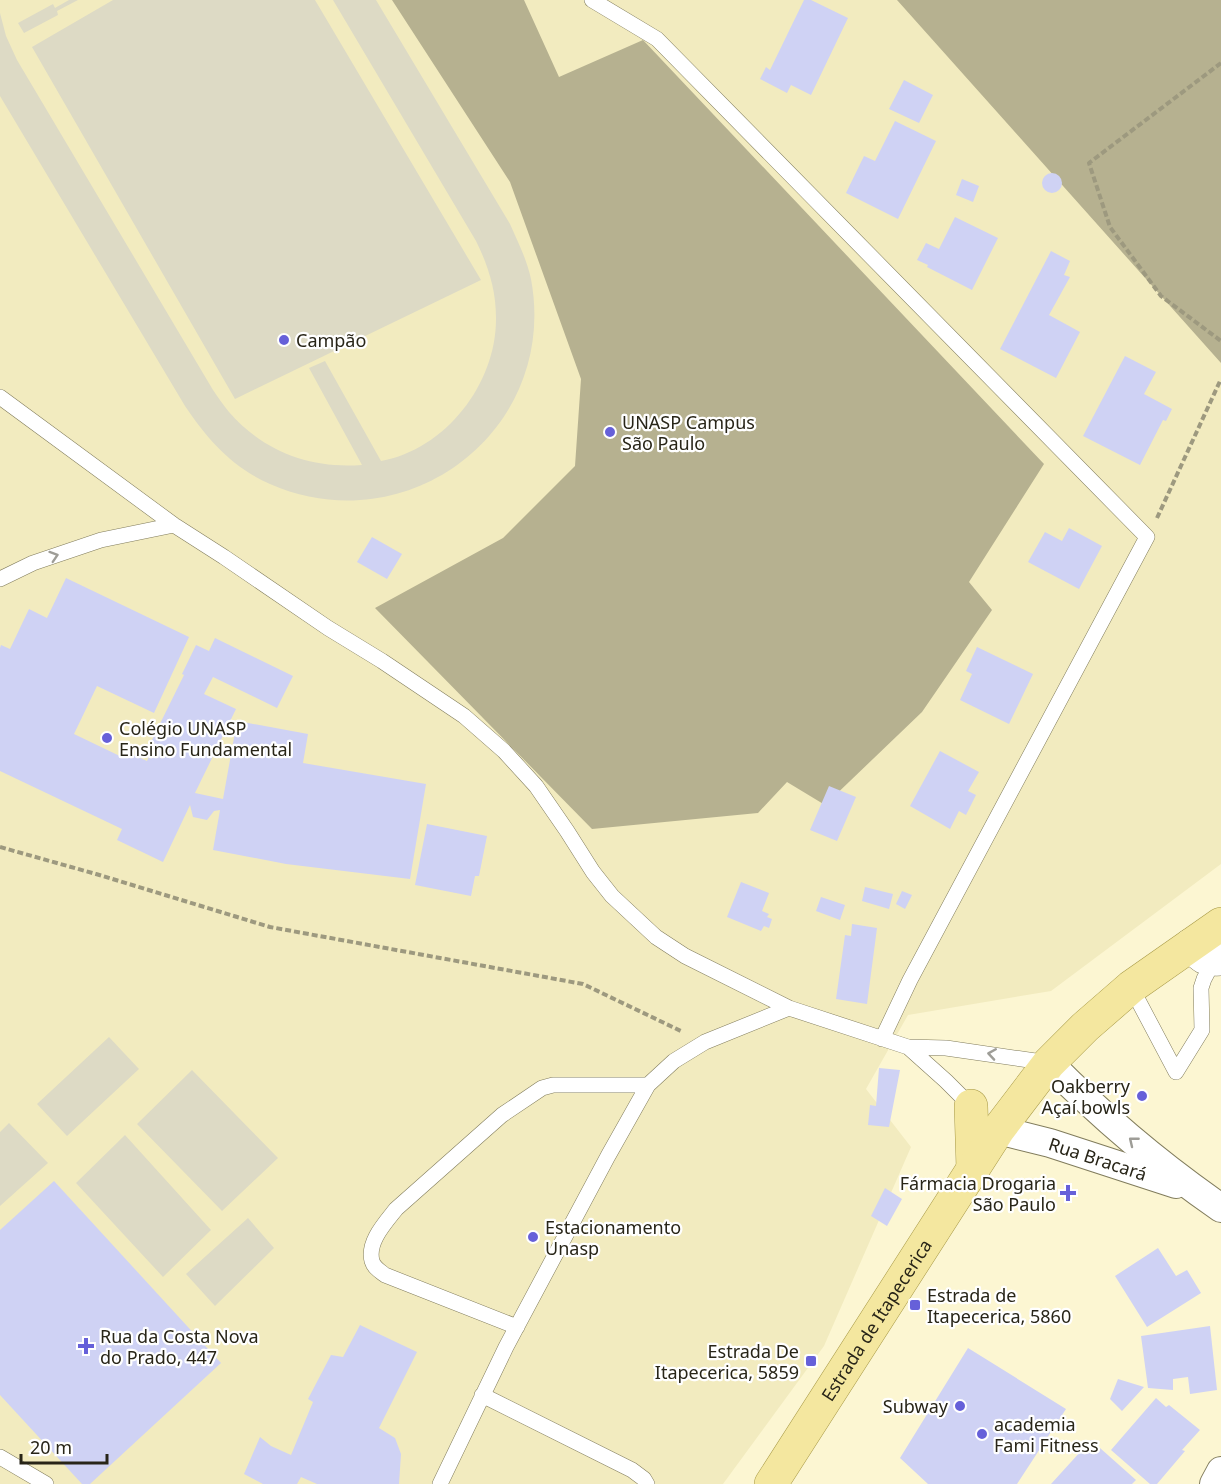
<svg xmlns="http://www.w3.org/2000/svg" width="1221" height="1484" font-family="'Noto Sans',sans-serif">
	<rect width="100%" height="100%" fill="#fcf6d2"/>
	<!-- built -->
	<path fill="#f2ebbf" d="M0,0H1221V864L1051,991L908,1015L866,1089L911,1147L824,1346L723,1484H0Z"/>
	<!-- green -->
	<path fill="#dddac5" d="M69,0H78L57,11L58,15L24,33L18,23L53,4L55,8Z
		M113,0H315L481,280L235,399L32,47Z
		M333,0H376L510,224C518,242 527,260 531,279C559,429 409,545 270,484C233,468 207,439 185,406L0,96V13L6,36L17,60L213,390C218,397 223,405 229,412C264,452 310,469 362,465L309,368L325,361L381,461C446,449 497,383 496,317C496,290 488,265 476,241Z
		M109,1037L139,1069L67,1136L37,1104Z
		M192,1070L278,1158L222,1211L137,1124Z
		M9,1123L48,1163L0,1206V1132Z
		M125,1135L211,1230L163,1277L76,1183Z
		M248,1218L274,1248L215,1306L186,1274Z"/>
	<!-- forest -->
	<path fill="#b6b190" d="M392,0H524L559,77L643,40L1044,464L969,582L992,610L922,712L825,805L787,782L758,813L592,829L375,608L503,538L575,466L581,379L510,182Z
		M897,0H1221V363Z"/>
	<!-- building -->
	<path fill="#cfd2f4" d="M804,0H811L848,18L811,95L791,85L787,93L760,79L766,67L770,70Z
		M904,80L933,95L919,123L889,109Z
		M895,121L936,141L898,219L846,193L864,156L875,161Z
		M1042 183a10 10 0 1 1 20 0a10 10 0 1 1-20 0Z
		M962,179L979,186L973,202L956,195Z
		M955,217L998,238L972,290L927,267L928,265L917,260L926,243L939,249Z
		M1051,251L1070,261L1064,275L1070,277L1049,315L1080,332L1056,378L1000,349Z
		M1125,356L1156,372L1144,394L1172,409L1166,421L1163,420L1140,465L1083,436Z
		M1069,528L1102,546L1079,589L1028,562L1045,532L1062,541Z
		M372,537L402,554L387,579L357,562Z
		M66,578L189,637L154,713L97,686L74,734L124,758L127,752L147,761L155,744L151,742L184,675L182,674L196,645L209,651L215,638L293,676L277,708L213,677L204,694L236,709L195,793L223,799L237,721L308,734L303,763L426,784L410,879L286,864L213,850L220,810L214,811L207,820L193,817L190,805L163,862L117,840L122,829L0,771V648L1,645L10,649L29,609L47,618Z
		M977,647L1033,674L1009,724L960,700L972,674L966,671Z
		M940,751L979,772L968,791L976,795L966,815L959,811L950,829L910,806Z
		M829,786L856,797L837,841L810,830Z
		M427,824L487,836L479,876H475L471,896L415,885Z
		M741,882L769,893L762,911L769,914L767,917L772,919L769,928L764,926L761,931L727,917Z
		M865,887L893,894L889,909L862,901Z
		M902,891L912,895L905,909L896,904Z
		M821,897L845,905L840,920L816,911Z
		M852,924L877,928L867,1004L836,999L845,935L851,936Z
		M879,1068L900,1070L889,1127L868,1125L870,1105L876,1106Z
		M54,1181L221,1363L90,1484H82L0,1395V1230Z
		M885,1188L902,1199L887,1226L871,1216Z
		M1158,1248L1176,1276L1187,1270L1201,1293L1147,1327L1115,1276Z
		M360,1325L417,1352L379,1428L395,1438L401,1454L399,1484H317L301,1477L297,1484H263L244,1474L260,1437L271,1446L291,1455L313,1402L308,1399L331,1355L343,1357Z
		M1210,1326L1217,1390L1190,1394L1188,1377L1173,1379V1390L1148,1388L1141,1336Z
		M968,1348L1066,1409L1017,1484H928L900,1458Z
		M1118,1379L1144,1387L1122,1411L1110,1399Z
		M1156,1398L1166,1407L1169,1405L1200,1430L1182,1450L1185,1451L1157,1484H1150L1111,1450Z
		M1091,1440L1136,1480L1132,1484H1051Z"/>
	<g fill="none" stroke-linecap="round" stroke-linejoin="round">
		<!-- service casing -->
		<g stroke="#817c5c" stroke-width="16">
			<path id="service" d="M592,0L657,39L1147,537L910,980L882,1039
				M0,397L174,525L224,557L328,628L382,661L464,716L504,751L536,786L567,831L593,872L612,896L656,937L685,956L789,1008
				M0,579L33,563L101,540L174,525
				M1131,987L1176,1072L1202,1030L1201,988L1204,979L1214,960
				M908,1047L946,1081L974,1109
				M517,1327L385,1275C380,1271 374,1268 372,1261C367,1242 385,1223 396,1209L502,1115L542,1088L553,1085H648
				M482,1395L632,1470L644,1479L647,1484
				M0,1457L46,1484
				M440,1484L506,1347L608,1156L648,1085L674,1061L705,1042L789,1008L908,1047L946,1048L1049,1063"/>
		</g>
		<!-- minor casing -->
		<g stroke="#817c5c" stroke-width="30">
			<g id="minor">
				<path d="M1049,1063C1102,1117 1159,1165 1221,1208"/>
				<path id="s1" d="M998,1130L1050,1143L1176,1184"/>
				<path d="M1214,1484L1221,1471"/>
			</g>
		</g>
		<!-- tertiary casing -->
		<g stroke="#817c5c" stroke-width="34">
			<path id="tertiary" d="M1191,945C1202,957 1204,960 1221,959"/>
		</g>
		<!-- primary casing -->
		<g stroke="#a79946" stroke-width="34">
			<g id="primary">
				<path d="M971,1106L973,1169"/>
				<path id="s2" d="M771,1484L998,1130L1049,1063L1085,1027L1131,987L1221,924"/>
			</g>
		</g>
		<!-- path -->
		<path stroke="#9d997f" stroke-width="4" stroke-dasharray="6 3" stroke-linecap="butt" d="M1221,63L1089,163L1110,227L1161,296L1221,341
			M1157,518L1221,379
			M0,847L96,874L270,927L583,984L683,1032"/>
		<!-- service -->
		<use href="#service" stroke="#fff" stroke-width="15"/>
		<!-- minor -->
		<use href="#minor" stroke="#fff" stroke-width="28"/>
		<!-- tertiary -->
		<use href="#tertiary" stroke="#fff" stroke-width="33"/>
		<!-- primary -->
		<use href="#primary" stroke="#f4e79f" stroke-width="33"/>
	</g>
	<!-- one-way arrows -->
	<defs><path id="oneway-chevron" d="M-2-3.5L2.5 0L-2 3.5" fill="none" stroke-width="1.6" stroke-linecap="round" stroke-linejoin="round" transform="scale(1.5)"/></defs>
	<g stroke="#9e9d97">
		<use href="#oneway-chevron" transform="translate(54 556) rotate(-18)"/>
		<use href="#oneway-chevron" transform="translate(992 1054) rotate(-171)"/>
		<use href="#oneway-chevron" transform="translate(1133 1141) rotate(-141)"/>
	</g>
	<!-- markers -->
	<g fill="#6660d9" stroke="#fff" stroke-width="2">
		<circle cx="284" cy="340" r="6"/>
		<circle cx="610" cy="432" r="6"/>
		<circle cx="107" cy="738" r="6"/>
		<circle cx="1142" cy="1096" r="6"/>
		<path d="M1065 1184h6v6h6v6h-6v6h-6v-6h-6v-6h6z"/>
		<circle cx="533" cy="1237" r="6"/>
		<rect x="909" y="1299" width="12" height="12" rx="3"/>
		<path d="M83 1337h6v6h6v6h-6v6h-6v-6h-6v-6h6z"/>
		<rect x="805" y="1355" width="12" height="12" rx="3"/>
		<circle cx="960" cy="1406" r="6"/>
		<circle cx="982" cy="1434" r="6"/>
	</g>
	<g text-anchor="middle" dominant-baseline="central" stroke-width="4.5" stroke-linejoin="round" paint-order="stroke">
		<!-- poi labels -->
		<g font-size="18" fill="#282518" stroke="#fff" text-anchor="start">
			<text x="296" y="340">Campão</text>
			<text x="622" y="422">UNASP Campus<tspan x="622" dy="21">São Paulo</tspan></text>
			<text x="119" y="728">Colégio UNASP<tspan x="119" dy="21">Ensino Fundamental</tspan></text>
			<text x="1130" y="1086" text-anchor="end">Oakberry<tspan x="1130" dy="21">Açaí bowls</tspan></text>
			<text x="1056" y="1183" text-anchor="end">Fármacia Drogaria<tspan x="1056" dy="21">São Paulo</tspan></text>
			<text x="545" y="1227">Estacionamento<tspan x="545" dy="21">Unasp</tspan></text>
			<text x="927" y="1295">Estrada de<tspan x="927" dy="21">Itapecerica, 5860</tspan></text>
			<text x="100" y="1336">Rua da Costa Nova<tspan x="100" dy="21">do Prado, 447</tspan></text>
			<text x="799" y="1351" text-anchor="end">Estrada De<tspan x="799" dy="21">Itapecerica, 5859</tspan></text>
			<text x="948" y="1406" text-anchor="end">Subway</text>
			<text x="994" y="1424">academia<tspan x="994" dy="21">Fami Fitness</tspan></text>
		</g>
		<!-- street labels -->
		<g font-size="18" fill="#282518" stroke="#fff">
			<text stroke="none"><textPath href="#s1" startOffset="104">Rua Bracará</textPath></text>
			<text stroke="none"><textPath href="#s2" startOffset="195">Estrada de Itapecerica</textPath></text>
		</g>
	</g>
	<!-- scale -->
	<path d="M21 1454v9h86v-9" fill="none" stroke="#282518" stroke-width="3"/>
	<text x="30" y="1454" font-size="18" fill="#282518" stroke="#ffffff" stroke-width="4.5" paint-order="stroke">20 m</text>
</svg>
